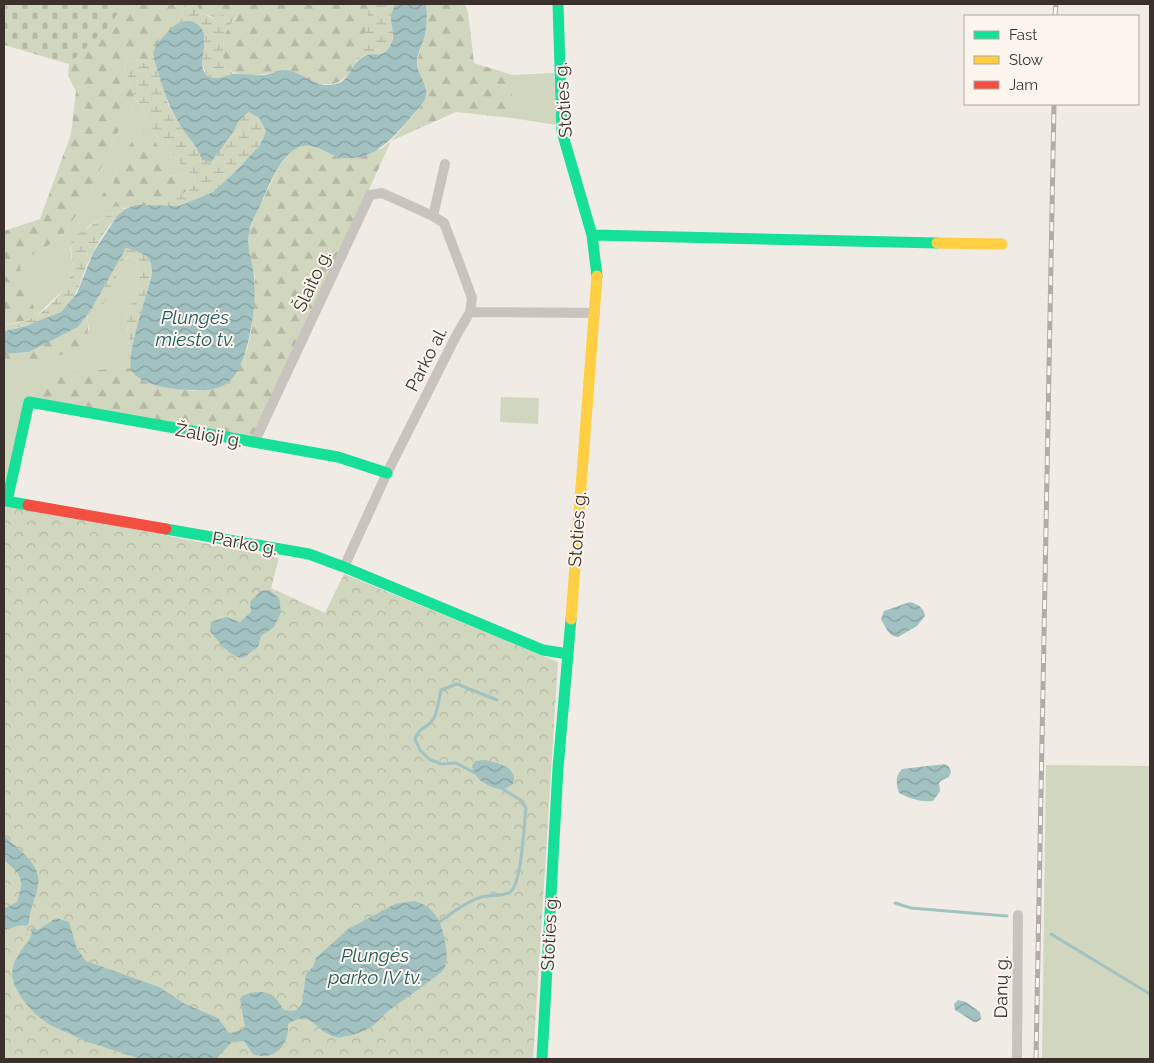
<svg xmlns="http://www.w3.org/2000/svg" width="1154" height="1063" font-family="Raleway,sans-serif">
	<defs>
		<pattern id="forest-firs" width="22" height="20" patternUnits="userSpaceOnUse" patternTransform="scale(1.25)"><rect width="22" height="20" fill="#d1d6bf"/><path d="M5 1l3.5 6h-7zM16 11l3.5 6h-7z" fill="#b4b8a4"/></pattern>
		<pattern id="wetland-marsh" width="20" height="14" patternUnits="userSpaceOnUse" patternTransform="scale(1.25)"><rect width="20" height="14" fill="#d1d6bf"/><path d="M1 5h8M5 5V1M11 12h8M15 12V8" fill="none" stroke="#b4b8a4"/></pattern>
		<pattern id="cemetery-stones" width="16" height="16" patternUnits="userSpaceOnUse" patternTransform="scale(1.25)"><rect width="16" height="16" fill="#d1d6bf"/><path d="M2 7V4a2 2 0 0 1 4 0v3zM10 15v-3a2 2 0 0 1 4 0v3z" fill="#b4b8a4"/></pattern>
		<pattern id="park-crowns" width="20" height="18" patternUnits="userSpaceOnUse" patternTransform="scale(1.25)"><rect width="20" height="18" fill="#d1d6bf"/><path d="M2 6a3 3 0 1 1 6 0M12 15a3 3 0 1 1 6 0" fill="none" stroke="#b4b8a4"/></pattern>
		<pattern id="water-waves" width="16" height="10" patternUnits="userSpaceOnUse" patternTransform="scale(1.25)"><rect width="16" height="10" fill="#a1c2c1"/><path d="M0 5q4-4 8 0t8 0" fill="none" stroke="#849e9d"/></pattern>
	</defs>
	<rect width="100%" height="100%" fill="#f0ebe5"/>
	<!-- green -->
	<path fill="#d1d6bf" d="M554,73L557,125L512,118V75Z
		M136,100L142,106L154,134L188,172L180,175L170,176L163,168L161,156L116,168L113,184L104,194L116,206L125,209L104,217L87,227L70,248L73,267L65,288L35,317L34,307L4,293V282L10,283L24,258L41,251L63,235L86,200L116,136Z
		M129,256L136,260L140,274L137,289L126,318L131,354L130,368L48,374L29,399L4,499V364L67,353L89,329L87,315L91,310L105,303L121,265Z
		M501,397L539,398L538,424L500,422Z
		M1046,765L1150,766V1059H1042Z"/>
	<!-- forest -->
	<path fill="url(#forest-firs)" d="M124,4H185L177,24L155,48L153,57L146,64L136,60L127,62L124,67L136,100L116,136L86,200L63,235L41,251L24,258L20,266L21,275L10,283L4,282V231L40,219L71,134L76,91L68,76L69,64L110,25Z
		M197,4H370V6C365,31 359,89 324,84C310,83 299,72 285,71C279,70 272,73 266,74C253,76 237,75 225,69L223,56L224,35L237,16L236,12C231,11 229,13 224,15C214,19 209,16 200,12Z
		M426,4H465L468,12L474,63L512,75V118L456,112L391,141L254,443L29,399L48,373L130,368L136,377L146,382L170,388L195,391L215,389L228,383L247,350L251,332L255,278L248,248L249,232L254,218L278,168L290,152L298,146L307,145L316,147L334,156L381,149L391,141L422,105L426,96V88L419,72L417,63L426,25Z
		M144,133C149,137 155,140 157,145C164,157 159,164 170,176L180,175L188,172L195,176L194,185L184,193L163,200L166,207C159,206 152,205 145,205C132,205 129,211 116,206L105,211L99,204L103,194L113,184L116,168L134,138Z
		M16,288L26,290L34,307L35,317L24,321L4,325V293Z
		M87,315C89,326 89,337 81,345C69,358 21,362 4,364V354L29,352L78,327Z"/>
	<!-- wetland -->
	<path fill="url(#wetland-marsh)" d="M185,4H197L200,12L212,18L235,11L237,15L224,35L223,56L225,69L235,74C229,75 221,78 215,78C197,77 204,50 205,39L186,20L177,24Z
		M370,4H395L391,18L394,28L392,43L385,53L375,56L365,55L356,61L363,40Z
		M153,57L168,104L181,127L198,148L234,131L239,120L249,112L259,118L266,131L260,145L236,171L213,192L179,206L166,207L163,199L169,193H185L194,185L195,176L188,172L154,134L142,106L136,100L124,67L127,62L136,60L146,64Z
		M125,209C108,223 95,247 86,267C80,283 76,299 62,311C51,321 19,327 4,331V325C14,324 25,322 34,317C50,309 69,286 72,269C74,259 69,251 72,238L104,217Z
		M126,248L140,252L148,258L152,266L150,281L131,354L126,318L137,289L140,274L136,260L128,256L121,266L105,303L91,310Z"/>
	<!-- cemetery -->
	<path fill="url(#cemetery-stones)" d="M4,4H124L110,25L69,64L4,45Z"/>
	<!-- park -->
	<path fill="url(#park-crowns)" d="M4,503L279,558L271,588L325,613L344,574L558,662L533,1059H4Z"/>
	<!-- water -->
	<path fill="url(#water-waves)" d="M395,4H426C427,14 427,24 425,34C423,44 417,53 417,63C417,74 428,84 426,96C424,104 416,111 411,117C393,138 374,161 343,158C328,156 312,139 297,148C279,157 267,190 259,208C255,216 250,224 249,233C246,248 253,262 254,277C257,302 249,370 226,384C217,390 204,391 193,390C177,390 139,386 131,370C126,359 145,300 149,285C152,276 154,264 147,257C141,252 133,250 126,248L91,310L78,327L29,352L4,354V331L26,326L61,312L77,293L93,253L117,216L125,209L136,205H145L179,206L213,192L236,171L260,145L266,131L259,118L249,112L239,120L234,131L211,162L202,160C198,146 188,138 180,125C169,107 163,90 157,69C155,62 151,55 155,48C159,40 167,33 173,27C179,21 189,18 197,24C215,37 193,66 208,76C216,81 227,75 234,74C244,73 255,76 265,75C271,74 277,70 283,70C299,70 311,84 326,85C352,86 347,66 363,57C373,50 382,62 391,44C396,35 391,27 391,18C391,14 394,8 395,4Z
		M269,590L279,598L281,612L274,627L261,636L258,647L243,658C229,657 218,641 210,631L211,622L226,617L240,622L251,612L250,602L261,591Z
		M910,602C918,604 924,608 925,616L917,626L898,637C889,637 885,626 881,619L884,611Z
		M485,760C497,763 519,767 513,784L503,790C489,787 475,781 472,766L475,761Z
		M945,764L949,767L951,772L949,777L942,780L939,783L940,791L933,801C921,802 910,799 899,793C896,784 895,776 902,769Z
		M4,836C17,848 42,864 38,885C36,898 29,910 29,923L26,926L21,925L4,930V909L17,902C25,878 22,876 4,860Z
		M414,901C430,905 437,914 442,929C445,940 449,957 445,967C442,973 436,976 431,980C418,990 404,999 391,1009C384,1014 378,1022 371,1027C362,1032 352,1036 342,1037C319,1040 314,1006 288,1024C289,1039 281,1055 265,1056C262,1056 256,1056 253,1054C250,1051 247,1045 244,1041L232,1042L216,1059H141L88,1042L50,1025L35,1014L23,1000L15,986L12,977L13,966L21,950L30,939L32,932L30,930L32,928L38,930L56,918L69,922L77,949L86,961L159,987L185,1004L218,1018L228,1032L231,1033L244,1029L245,1027L240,999L242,996C252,992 265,989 274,997C278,1000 281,1006 284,1010L292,1011L297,1010L302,1004L306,974L313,967L316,958L348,929L395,904Z
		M958,1000L966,1002L980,1012L981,1019L977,1022H974L955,1010L954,1004Z"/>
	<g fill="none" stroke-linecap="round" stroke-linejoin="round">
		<!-- stream -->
		<path stroke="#a1c2c1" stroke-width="3" d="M475,773L456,763L441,764L429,759L420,750L415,739C420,725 428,729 434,718C438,710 439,699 441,690L457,684L497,700
			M895,903L911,908L1007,916
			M436,924C451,914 465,902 482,897C490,895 501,896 509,893C522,887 524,823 526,808L522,801L501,788
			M1051,934L1150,994"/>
		<!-- street -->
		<path stroke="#c9c3be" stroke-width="10" d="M470,312L595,313
			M254,443L370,195L382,193L433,216
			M344,567L387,473L456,336L470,312L472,298L461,268L444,223L433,216L445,164
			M1017,1059L1018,915"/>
		<!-- fast -->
		<path stroke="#16e098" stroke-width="11" d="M558,4L562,132L592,235L597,276
			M592,235L937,243
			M28,505L7,501L29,402L338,457L387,473
			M166,529L309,554L344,567L543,650L568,654
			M542,1059L558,768L571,619"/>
		<!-- slow -->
		<path stroke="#ffcf43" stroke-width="11" d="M937,243L1002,244
			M571,619L597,276"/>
		<!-- jam -->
		<path stroke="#f24e42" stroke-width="11" d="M28,505L166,529"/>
		<!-- rail casing -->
		<g stroke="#b1aca8" stroke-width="5">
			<path id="rail" d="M1055,16L1056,4
				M1036,1059L1054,104"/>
		</g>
		<!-- rail -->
		<use href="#rail" stroke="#fbf5ee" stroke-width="3" stroke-dasharray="9" stroke-linecap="butt"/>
	</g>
	<g text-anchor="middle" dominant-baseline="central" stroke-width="4" stroke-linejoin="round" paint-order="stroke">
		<!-- street labels -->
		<g font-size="18" fill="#3b302b" stroke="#fbf5ee">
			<text transform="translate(563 100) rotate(-94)">Stoties g.</text>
			<text transform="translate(312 281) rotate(-65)">Šlaito g.</text>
			<text transform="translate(426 359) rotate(-63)">Parko al.</text>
			<text transform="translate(209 435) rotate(10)">Žalioji g.</text>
			<text transform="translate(577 529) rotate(-86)">Stoties g.</text>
			<text transform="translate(245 543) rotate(10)">Parko g.</text>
			<text transform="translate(549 933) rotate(-87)">Stoties g.</text>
			<text transform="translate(1001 987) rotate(-89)">Danų g.</text>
		</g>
		<!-- water labels -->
		<g font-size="19" font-style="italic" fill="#1f5a5e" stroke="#fbf5ee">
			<text x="195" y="317">Plungės<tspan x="195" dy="22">miesto tv.</tspan></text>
			<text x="375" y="955">Plungės<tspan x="375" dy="22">parko IV tv.</tspan></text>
		</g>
	</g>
	<!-- border -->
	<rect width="1154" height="1063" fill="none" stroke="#3b302b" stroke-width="10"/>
	<!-- legend -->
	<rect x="964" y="15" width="175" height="90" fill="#fbf5ee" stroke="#aea6a0"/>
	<rect x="974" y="31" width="25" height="8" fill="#16e098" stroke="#aea6a0"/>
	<text x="1009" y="40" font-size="15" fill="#3b302b">Fast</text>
	<rect x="974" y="56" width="25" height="8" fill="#ffcf43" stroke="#aea6a0"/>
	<text x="1009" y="65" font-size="15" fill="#3b302b">Slow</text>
	<rect x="974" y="81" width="25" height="8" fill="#f24e42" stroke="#aea6a0"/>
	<text x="1009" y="90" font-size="15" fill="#3b302b">Jam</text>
</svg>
